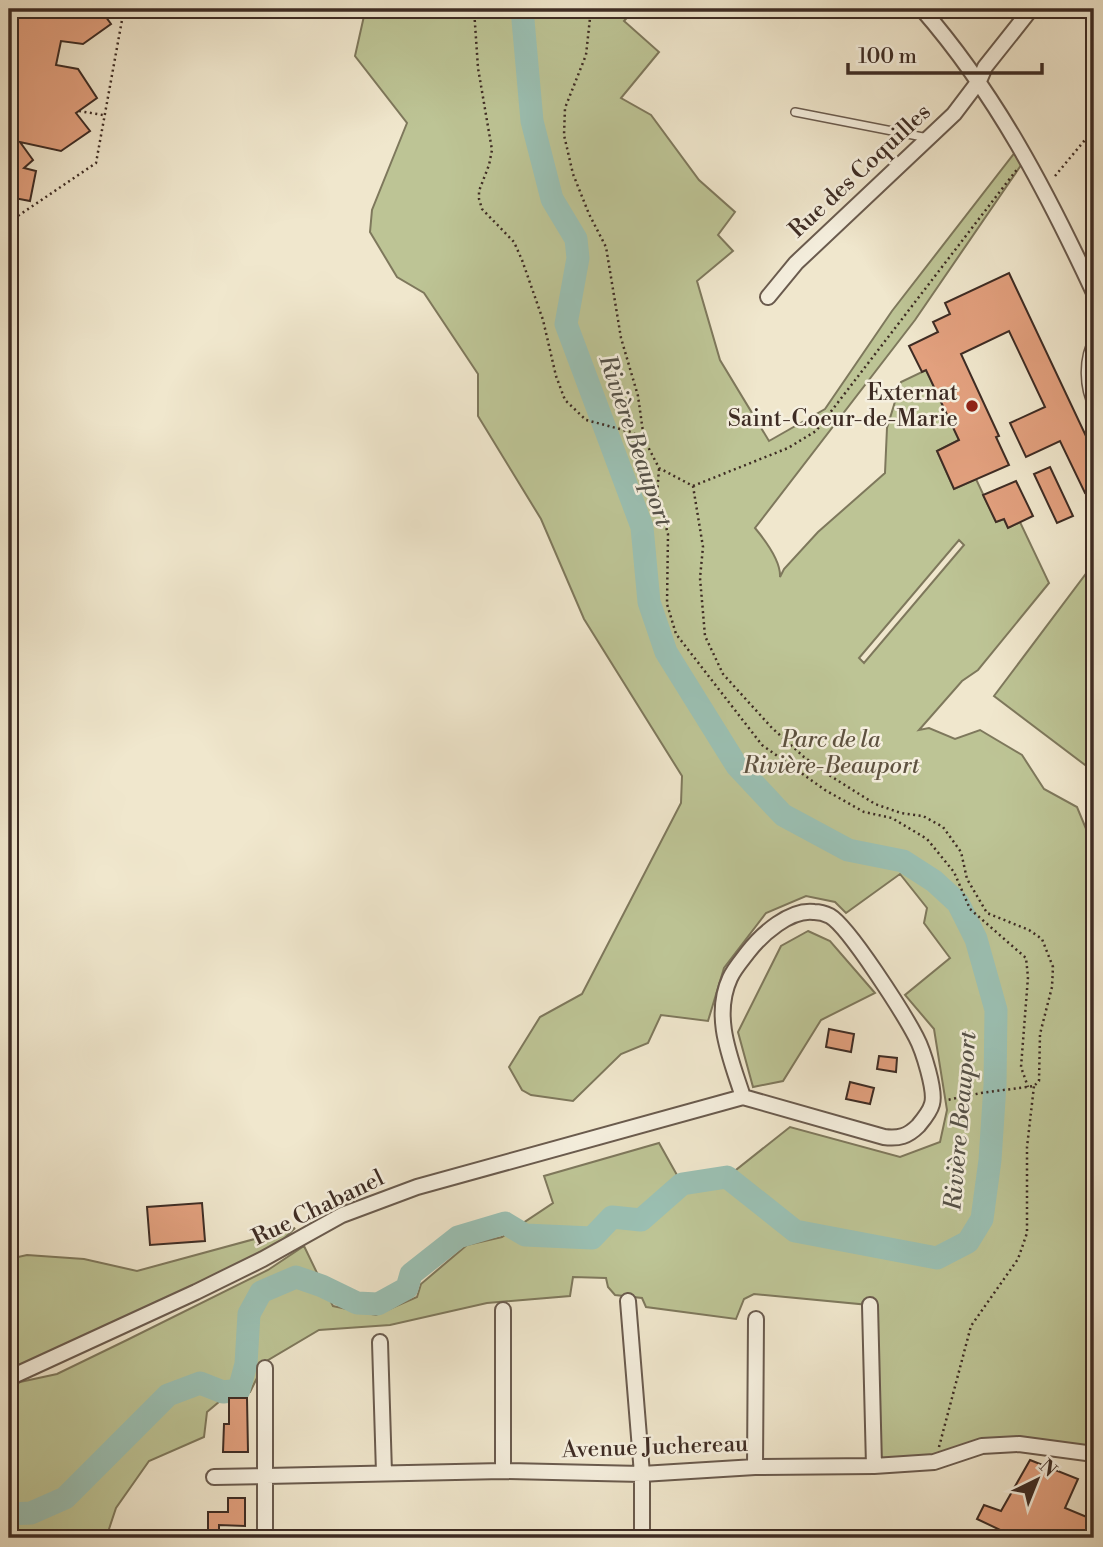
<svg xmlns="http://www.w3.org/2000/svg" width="1103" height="1547" font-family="'Libre Bodoni',serif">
	<rect width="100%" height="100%" fill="#f0e7cd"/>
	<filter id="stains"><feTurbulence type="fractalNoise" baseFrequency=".00286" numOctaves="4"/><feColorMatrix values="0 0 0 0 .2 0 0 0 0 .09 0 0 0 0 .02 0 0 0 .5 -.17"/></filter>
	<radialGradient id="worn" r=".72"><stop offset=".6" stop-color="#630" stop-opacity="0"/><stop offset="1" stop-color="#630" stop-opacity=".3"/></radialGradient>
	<!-- green -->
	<path fill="#bdc495" stroke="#7e785c" stroke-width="2" fill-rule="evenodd" d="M359,9H635L624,21L659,52L621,98L651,115L699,180L735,212L718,235L733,251L697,281L720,360L769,441L825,409L892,311L1019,147L1026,158L915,320L755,528C765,540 781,561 780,577L784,569L818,532L885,473L887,428L901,382L926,370L959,440L937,451L954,489L976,479L996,522L1004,519L1008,528L1020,522L1049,583L978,670L962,681L919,730L929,728L955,739L980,730L1022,755L1044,789L1077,807L1094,848V1454L1019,1444L874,1466L869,1305L754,1294L744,1299L736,1319L646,1307L642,1298L615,1295L608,1287L606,1278L573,1277L570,1296L487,1303L390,1325L319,1330L265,1362L250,1392L226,1396L207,1412L204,1437L149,1461L116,1508L106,1538H9V1388L20,1382L57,1374L127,1340L268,1270L304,1246L333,1306L376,1315L417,1297L421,1284L467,1245L502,1237L553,1203L544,1176L659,1143L682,1184L727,1177L790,1127L900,1157L940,1142L947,1110L934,1029L905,995L950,958L924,923L927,908L900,874L846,913L835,902L806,896L766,913L724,968L708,1021L661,1015L648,1043L621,1054L573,1101L531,1095L522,1090L509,1067L540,1017L582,994L681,803L682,776L584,619L541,519L478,416V374L424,293L397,277L370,232L372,210L407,123L355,56L364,16ZM959,540L964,545L864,663L859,658Z
		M1094,563V769L1093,771L994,696Z
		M808,931L830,941L875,993L821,1020L783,1081L753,1087L738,1032L781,946Z
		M295,1228L263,1259L9,1372V1259L27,1255L84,1259L137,1271Z"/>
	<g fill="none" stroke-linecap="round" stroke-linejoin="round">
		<!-- river -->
		<path stroke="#9bc0b3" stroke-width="23" d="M9,1514L31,1513L65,1498L168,1395L200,1383L223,1392L239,1390L246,1364L249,1314L261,1292L296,1277L322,1286L357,1303L378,1304L407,1288L411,1274L458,1237L505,1223L525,1235L592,1238L612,1217L641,1220L682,1184L727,1177L795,1231L937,1258L968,1242L982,1219L990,1160L995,1085L996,1010L976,939L958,903L934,881L903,861L848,850L783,815L737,766L666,652L649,602L642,527L566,324L578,258L576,239L552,199L532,121L522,9"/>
	</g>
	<!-- building -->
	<path fill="#e2a07e" stroke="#3e2c24" stroke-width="2" d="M9,9H100L111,24L83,44L61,41L56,65L78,69L97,98L76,113L90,131L61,151L20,142L33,160L24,168L36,171L30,201L9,197Z
		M1009,273L1094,453V489L1085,493L1060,441L1026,457L1010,423L1045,407L1009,331L961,354L999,436L996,437L1009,465L954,489L937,451L959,440L926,370L922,372L909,346L938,332L933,322L950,314L945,303Z
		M1050,467L1073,516L1057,523L1034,474Z
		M1016,481L1033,516L1008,528L1004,519L996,522L983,495Z
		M829,1029L854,1034L851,1052L826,1047Z
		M879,1056L897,1058L896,1072L877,1069Z
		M850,1082L874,1088L870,1104L846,1099Z
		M202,1203L205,1241L150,1245L147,1207Z
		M229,1398H247L248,1452H223L224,1424H229Z
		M1030,1460L1078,1479L1065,1508L1094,1520V1538H1012L1013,1536L977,1519L984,1505L1001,1511Z
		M228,1498H245V1526L219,1525V1538H208V1512H228Z"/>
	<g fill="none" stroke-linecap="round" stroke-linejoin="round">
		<!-- service casing -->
		<g stroke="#6a5b4e" stroke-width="10">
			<path id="service" d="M795,112L928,138
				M1094,338C1082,358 1083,388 1094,409"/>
		</g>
		<!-- minor casing -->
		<g stroke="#6a5b4e" stroke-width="18">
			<path id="minor" d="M922,9C996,94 1046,190 1094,293
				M768,297L796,263L954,114L979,81L985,67L1031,9
				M628,1301L642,1474V1538
				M870,1305L874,1466
				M503,1310V1471
				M380,1342L384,1473
				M9,1378L196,1292L263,1259L342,1215L417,1187L743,1097L884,1137C899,1139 908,1136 918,1126C923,1120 930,1112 932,1104C936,1091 923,1050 916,1037C904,1014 849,927 830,916C826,914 818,912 814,912C790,909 762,934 748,952C742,960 734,969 730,978C712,1017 731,1059 743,1097
				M755,1467L756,1319
				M214,1477L503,1471L642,1474L755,1467L874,1466L934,1462L982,1446L1019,1444L1094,1454
				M265,1538V1368"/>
		</g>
		<!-- path -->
		<path stroke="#3e2c24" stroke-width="2.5" stroke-dasharray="2 3.5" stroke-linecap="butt" d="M474,9L478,68L492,150L489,165L479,191V199L482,209L514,242L522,260L543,320L556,376L565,400L586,420L631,432L644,439L659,468L693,486L703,547L700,578L705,636L723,674L772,728L804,757L829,775L875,804L901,813L923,816L943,827L961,852L967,879L987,913L1029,930L1042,939L1053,967L1052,987L1040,1034L1039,1081L1034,1086L981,1093L947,1100
			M591,9L586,55L565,108L564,135L573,174L589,214L606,247L621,338L638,396L644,439
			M79,111L103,115
			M1055,176L1094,129
			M9,222L96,163L124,9
			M659,469L657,495L668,534L667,604L676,634L762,745L825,790L864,812L892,818L927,839L954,872L970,909L1026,958L1028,977L1021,1067L1028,1087
			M693,486L788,448L816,431L1018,168
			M939,1447L971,1326L1018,1259L1027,1233V1147L1034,1086"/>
		<!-- service -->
		<use href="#service" stroke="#f5efde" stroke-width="7"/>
		<!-- minor -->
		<use href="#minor" stroke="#f5efde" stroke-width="14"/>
	</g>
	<!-- markers -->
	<circle fill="#8f2418" stroke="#f5efde" stroke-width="2.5" cx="972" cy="406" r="7"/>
	<g text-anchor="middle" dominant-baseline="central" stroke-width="5" stroke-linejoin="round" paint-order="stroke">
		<!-- street labels -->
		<g font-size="23" fill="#3e2c24" stroke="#f5efde">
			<text transform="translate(860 171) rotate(-43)">Rue des Coquilles</text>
			<text transform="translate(318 1208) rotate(-26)">Rue Chabanel</text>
			<text transform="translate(655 1447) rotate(-2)">Avenue Juchereau</text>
		</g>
		<!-- poi labels -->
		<g font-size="23" fill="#3e2c24" stroke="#f5efde" text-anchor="end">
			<text x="958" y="393">Externat<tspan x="958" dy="26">Saint-Coeur-de-Marie</tspan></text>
		</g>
		<!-- park labels -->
		<g font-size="23" font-style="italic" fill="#5e5240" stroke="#f5efde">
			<text x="831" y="740">Parc de la<tspan x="831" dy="26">Rivière-Beauport</tspan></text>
		</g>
		<!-- water labels -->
		<g font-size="24" font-style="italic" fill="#555148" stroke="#f5efde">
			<text transform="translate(635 441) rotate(71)">Rivière Beauport</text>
			<text transform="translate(961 1121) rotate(-85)">Rivière Beauport</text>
		</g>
	</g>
	<!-- margin -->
	<rect width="1103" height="1547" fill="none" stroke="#f0e7cd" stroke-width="35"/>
	<rect x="10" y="10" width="1082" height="1526" fill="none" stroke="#3e2c24" stroke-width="3.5"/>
	<rect x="18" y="18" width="1068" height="1512" fill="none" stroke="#3e2c24" stroke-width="2"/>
	<!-- north arrow -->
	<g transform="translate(1037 1480) rotate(43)" stroke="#f5efde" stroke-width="5" paint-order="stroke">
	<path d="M0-5L12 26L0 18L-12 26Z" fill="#3e2c24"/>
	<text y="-10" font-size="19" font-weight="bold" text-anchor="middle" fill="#3e2c24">N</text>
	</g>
	<!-- scale -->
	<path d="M848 63v10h194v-10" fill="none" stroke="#3e2c24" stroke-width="3.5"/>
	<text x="858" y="63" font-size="21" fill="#3e2c24" stroke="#f5efde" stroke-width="5" paint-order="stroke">100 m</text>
	<rect width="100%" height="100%" filter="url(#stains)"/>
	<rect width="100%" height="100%" fill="url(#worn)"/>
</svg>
